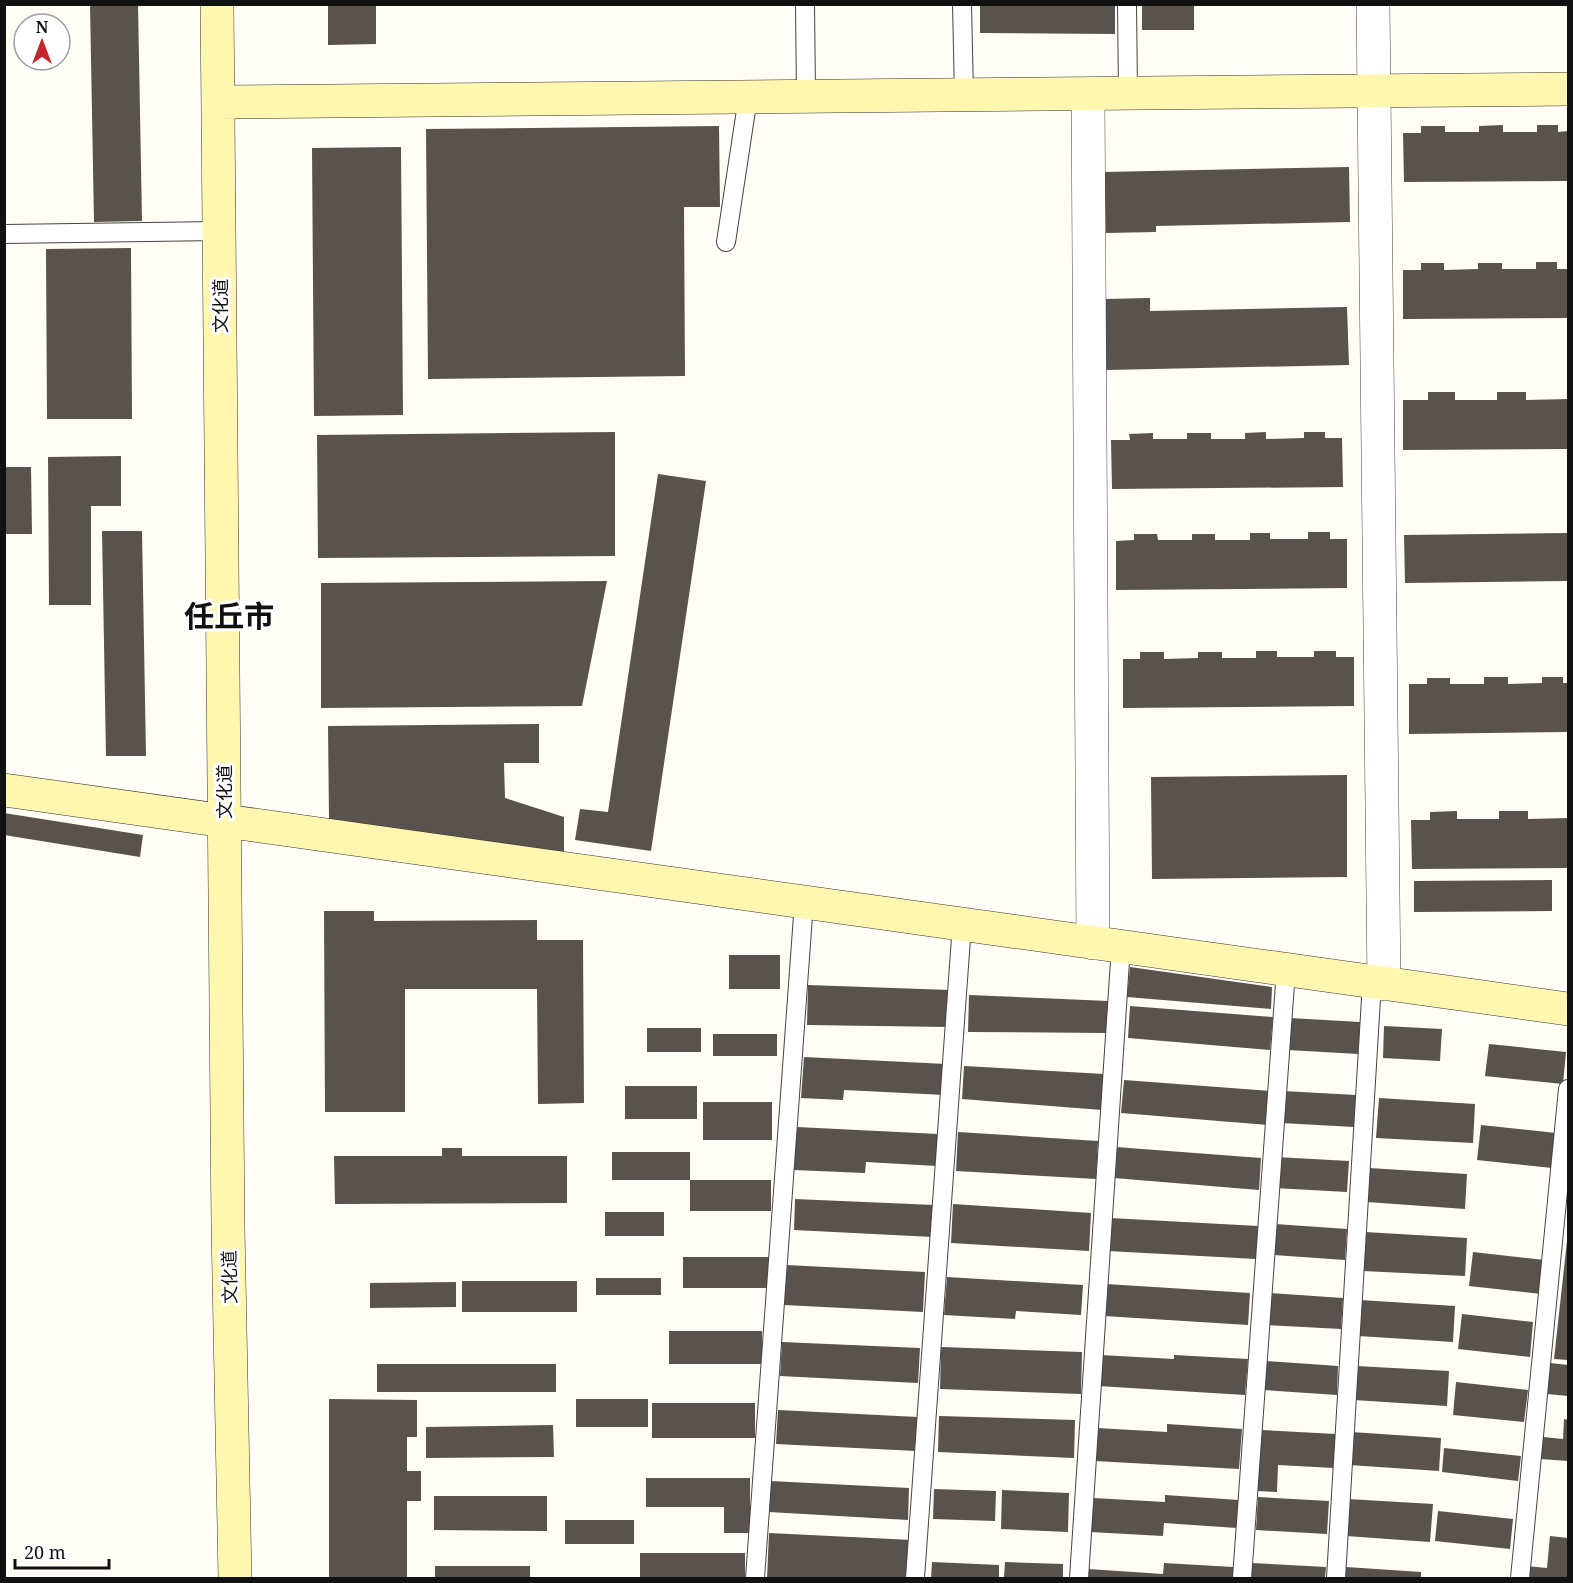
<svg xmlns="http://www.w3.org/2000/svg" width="1573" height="1583" font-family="'Noto Serif','Noto Sans SC',serif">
	<rect width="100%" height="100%" fill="#fffdf5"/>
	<!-- building -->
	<path fill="#5a524d" d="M90,4H138L142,221L94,222Z
		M328,4H376V44L328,45Z
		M980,4H1115V34L980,33Z
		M1142,4H1194V30H1142Z
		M1503,125V132H1537V125H1558V132L1568,131V181L1404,182L1403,133H1421V126H1445V132H1479V126Z
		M719,126L720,207H684L685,376L428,379L426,129Z
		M401,147L403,415L314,416L312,148Z
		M1349,167L1350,222L1156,226V232L1106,233L1104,172Z
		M131,248L132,419H47L46,249Z
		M1536,262H1557V269H1568V318L1403,319V270H1421V263H1444V270L1478,269V263H1502V269H1536Z
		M1150,298V311L1347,307L1349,365L1106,370L1105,299Z
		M1428,392H1455V400H1497V392H1526V400L1568,399V449L1403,450V400H1428Z
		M615,432V556L318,558L317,435Z
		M1266,432V439L1304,438V432H1325V438H1342L1343,487L1112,489L1111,440H1130L1129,434L1153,433V439H1187V433H1211V439H1245V433Z
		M121,456V506H91V605H49L48,457Z
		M4,467H31L32,534H4Z
		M658,474L706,481L651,851L575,840L580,809L608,812Z
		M102,531H142L146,756H106Z
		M1308,532H1330V539H1347V588L1116,590V541L1134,540V534H1157L1158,540H1192V534H1215V540H1250V533H1270V539H1308Z
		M1568,533V581L1405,583L1404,535Z
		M607,581L582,706L321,708V583Z
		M1256,651H1277V657H1314V651H1336V657H1354V706L1123,708V659H1140V652H1164V659L1198,658V652H1222V658H1256Z
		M1484,677H1508V684L1542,683V677H1563V683H1568V732L1409,734V684H1427V678H1450V684H1484Z
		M539,724V763H504L505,798L564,817V852L329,819L328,726Z
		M1347,775V877L1152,879L1151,777Z
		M1457,811V819H1499V811H1528V819L1568,818V868L1412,869L1411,820H1430V812Z
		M4,813L143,835L140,857L4,835Z
		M1552,880V911L1414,912V881Z
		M324,911H374V921L537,920V940H583L584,1103L538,1104L537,989H405V1112H325Z
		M729,955H780V989H729Z
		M1130,967L1272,987L1271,1009L1127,997Z
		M808,985L950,990L948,1027L807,1025Z
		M969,995L1108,1001L1107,1033L968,1032Z
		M1130,1006L1273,1017L1270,1050L1128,1038Z
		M1290,1018L1360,1022L1358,1054L1288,1050Z
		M1384,1026L1442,1029L1440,1061L1383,1058Z
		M647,1028H701V1052H647Z
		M713,1034H777V1056H713Z
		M1489,1044L1566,1052L1563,1084L1485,1076Z
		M804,1057L946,1064L945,1095L844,1090L843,1100L801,1098Z
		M964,1066L1104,1074L1102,1110L962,1099Z
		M1124,1080L1271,1091L1268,1125L1121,1113Z
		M625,1086H697V1119H625Z
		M1283,1091L1356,1095L1354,1127L1281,1123Z
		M1379,1098L1475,1104L1473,1143L1376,1138Z
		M703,1102H772V1140H703Z
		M1481,1125L1556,1133L1552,1168L1477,1160Z
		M797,1127L938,1134L937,1166L866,1162L865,1173L794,1170Z
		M958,1132L1098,1141L1096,1179L956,1171Z
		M1116,1147L1261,1158L1259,1190L1114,1178Z
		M442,1148H462V1156H567V1203L335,1204L334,1156H442Z
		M612,1152H690V1180H612Z
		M1276,1157L1349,1161L1347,1192L1274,1188Z
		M1369,1168L1467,1174L1465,1209L1367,1202Z
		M690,1180H771V1211H690Z
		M795,1199L934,1205L933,1237L794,1230Z
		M953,1204L1091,1213L1089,1251L951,1243Z
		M605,1212H664V1236H605Z
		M1110,1218L1258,1226L1256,1259L1108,1251Z
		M1275,1224L1347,1229L1345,1260L1274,1255Z
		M1365,1232L1467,1238L1465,1276L1363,1271Z
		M1567,1241H1568V1360L1554,1359Z
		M1473,1252L1545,1260L1541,1294L1469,1286Z
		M683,1257H770V1288H683Z
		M786,1265L925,1272L923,1312L784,1305Z
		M947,1277L1083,1285L1081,1315L1016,1311L1015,1319L944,1315Z
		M596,1278H661V1295H596Z
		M462,1281H577V1312H462Z
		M456,1282V1307L370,1308V1283Z
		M1106,1284L1250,1293L1248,1325L1104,1316Z
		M1269,1293L1343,1298L1341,1329L1267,1325Z
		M1360,1300L1455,1306L1453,1342L1358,1336Z
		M1462,1314L1533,1322L1530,1357L1458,1349Z
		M669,1331H762V1364H669Z
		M782,1342L920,1348L918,1383L780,1376Z
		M941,1347L1082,1352L1081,1394L940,1389Z
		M1100,1355L1174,1359V1355L1248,1359L1245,1395L1098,1386Z
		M1266,1361L1338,1366L1337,1395L1264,1390Z
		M1550,1363L1568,1365V1396L1547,1394Z
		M377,1364H556V1392H377Z
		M1356,1366L1449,1371L1447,1406L1354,1400Z
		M1456,1382L1528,1390L1524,1422L1453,1415Z
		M329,1399L417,1400V1437H407V1471H421V1501H407V1578H329Z
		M576,1399H648V1427H576Z
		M652,1403H755V1438H652Z
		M778,1410L918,1417L916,1451L776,1444Z
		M939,1416L1075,1420L1074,1458L938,1452Z
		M1564,1419L1568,1420V1461L1541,1459L1543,1437L1563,1439Z
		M1167,1424L1242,1429L1239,1469L1095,1461L1097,1428L1167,1432Z
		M553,1425L554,1457L426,1458V1427Z
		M1261,1430L1336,1434L1334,1468L1278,1465L1277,1492L1257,1491Z
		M1351,1432L1441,1438L1439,1471L1349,1465Z
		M1444,1448L1521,1456L1518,1481L1442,1472Z
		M646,1478H750V1533H724V1507H646Z
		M770,1481L909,1488L908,1520L769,1512Z
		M934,1489L996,1491L995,1521L933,1519Z
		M1002,1490L1069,1493L1068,1532L1001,1529Z
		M1165,1495L1239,1500L1237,1528L1164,1523L1163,1536L1090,1532L1093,1498L1165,1502Z
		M434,1496H547V1531L434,1530Z
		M1258,1497L1329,1501L1327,1534L1256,1530Z
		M1348,1499L1433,1504L1430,1542L1346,1536Z
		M1438,1511L1513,1519L1510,1549L1435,1541Z
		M565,1520H634V1544H565Z
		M769,1533L912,1540L910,1578H767Z
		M1550,1536L1568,1538V1578H1525L1526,1566L1547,1568Z
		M640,1553H745V1578H640Z
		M932,1562L999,1565V1578H931Z
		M1005,1562L1063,1564V1578H1004Z
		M1164,1563L1233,1567V1578H1087L1088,1569L1163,1574Z
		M1251,1563L1326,1567L1325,1578H1250Z
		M435,1566H530V1578H435Z
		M1346,1567L1421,1572V1578H1345Z"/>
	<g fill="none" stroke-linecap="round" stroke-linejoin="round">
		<!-- lane casing -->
		<g stroke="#444" stroke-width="20">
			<path id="lane" d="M805,4L806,96
				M962,4L964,95
				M1127,4L1128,93
				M4,234L219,231
				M726,242L748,97
				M755,1578L804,902
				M915,1578L962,924
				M1079,1578L1121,946
				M1242,1578L1286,970
				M1336,1578L1372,982
				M1520,1578L1568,1089"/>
		</g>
		<!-- street casing -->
		<g stroke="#444" stroke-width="34">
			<path id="street" d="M1373,4L1384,984
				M1088,94L1093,943"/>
		</g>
		<!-- secondary casing -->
		<g stroke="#333" stroke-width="34">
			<path id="secondary" d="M217,4L228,1227L235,1578
				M218,102L1568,89
				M4,790L1568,1009"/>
		</g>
		<!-- lane -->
		<use href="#lane" stroke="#fff" stroke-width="18"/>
		<!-- street -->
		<use href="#street" stroke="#fff" stroke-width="33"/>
		<!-- secondary -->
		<use href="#secondary" stroke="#fff6b0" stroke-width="33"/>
	</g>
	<g text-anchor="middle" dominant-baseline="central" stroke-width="6" stroke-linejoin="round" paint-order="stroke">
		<!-- street labels -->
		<g font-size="18" fill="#111" stroke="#fff">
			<text transform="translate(220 306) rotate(-90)">文化道</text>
			<text transform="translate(224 792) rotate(-90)">文化道</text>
			<text transform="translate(229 1277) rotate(-91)">文化道</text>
		</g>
		<!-- town labels -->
		<g font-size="30" font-weight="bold" fill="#111" stroke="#fff">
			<text x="229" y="615">任丘市</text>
		</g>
	</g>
	<!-- border -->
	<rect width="1573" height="1583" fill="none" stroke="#111111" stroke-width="12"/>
	<!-- north arrow -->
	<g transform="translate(42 42)"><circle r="28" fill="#ffffff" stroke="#a0a0a0" stroke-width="1.5"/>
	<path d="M0-4.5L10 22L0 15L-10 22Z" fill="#c4262e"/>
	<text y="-9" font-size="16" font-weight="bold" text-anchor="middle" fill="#111111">N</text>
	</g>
	<!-- scale -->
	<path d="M15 1559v9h94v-9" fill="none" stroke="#111111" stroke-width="3"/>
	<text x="24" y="1559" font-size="18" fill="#111111" stroke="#ffffff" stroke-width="4.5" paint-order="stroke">20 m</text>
</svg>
